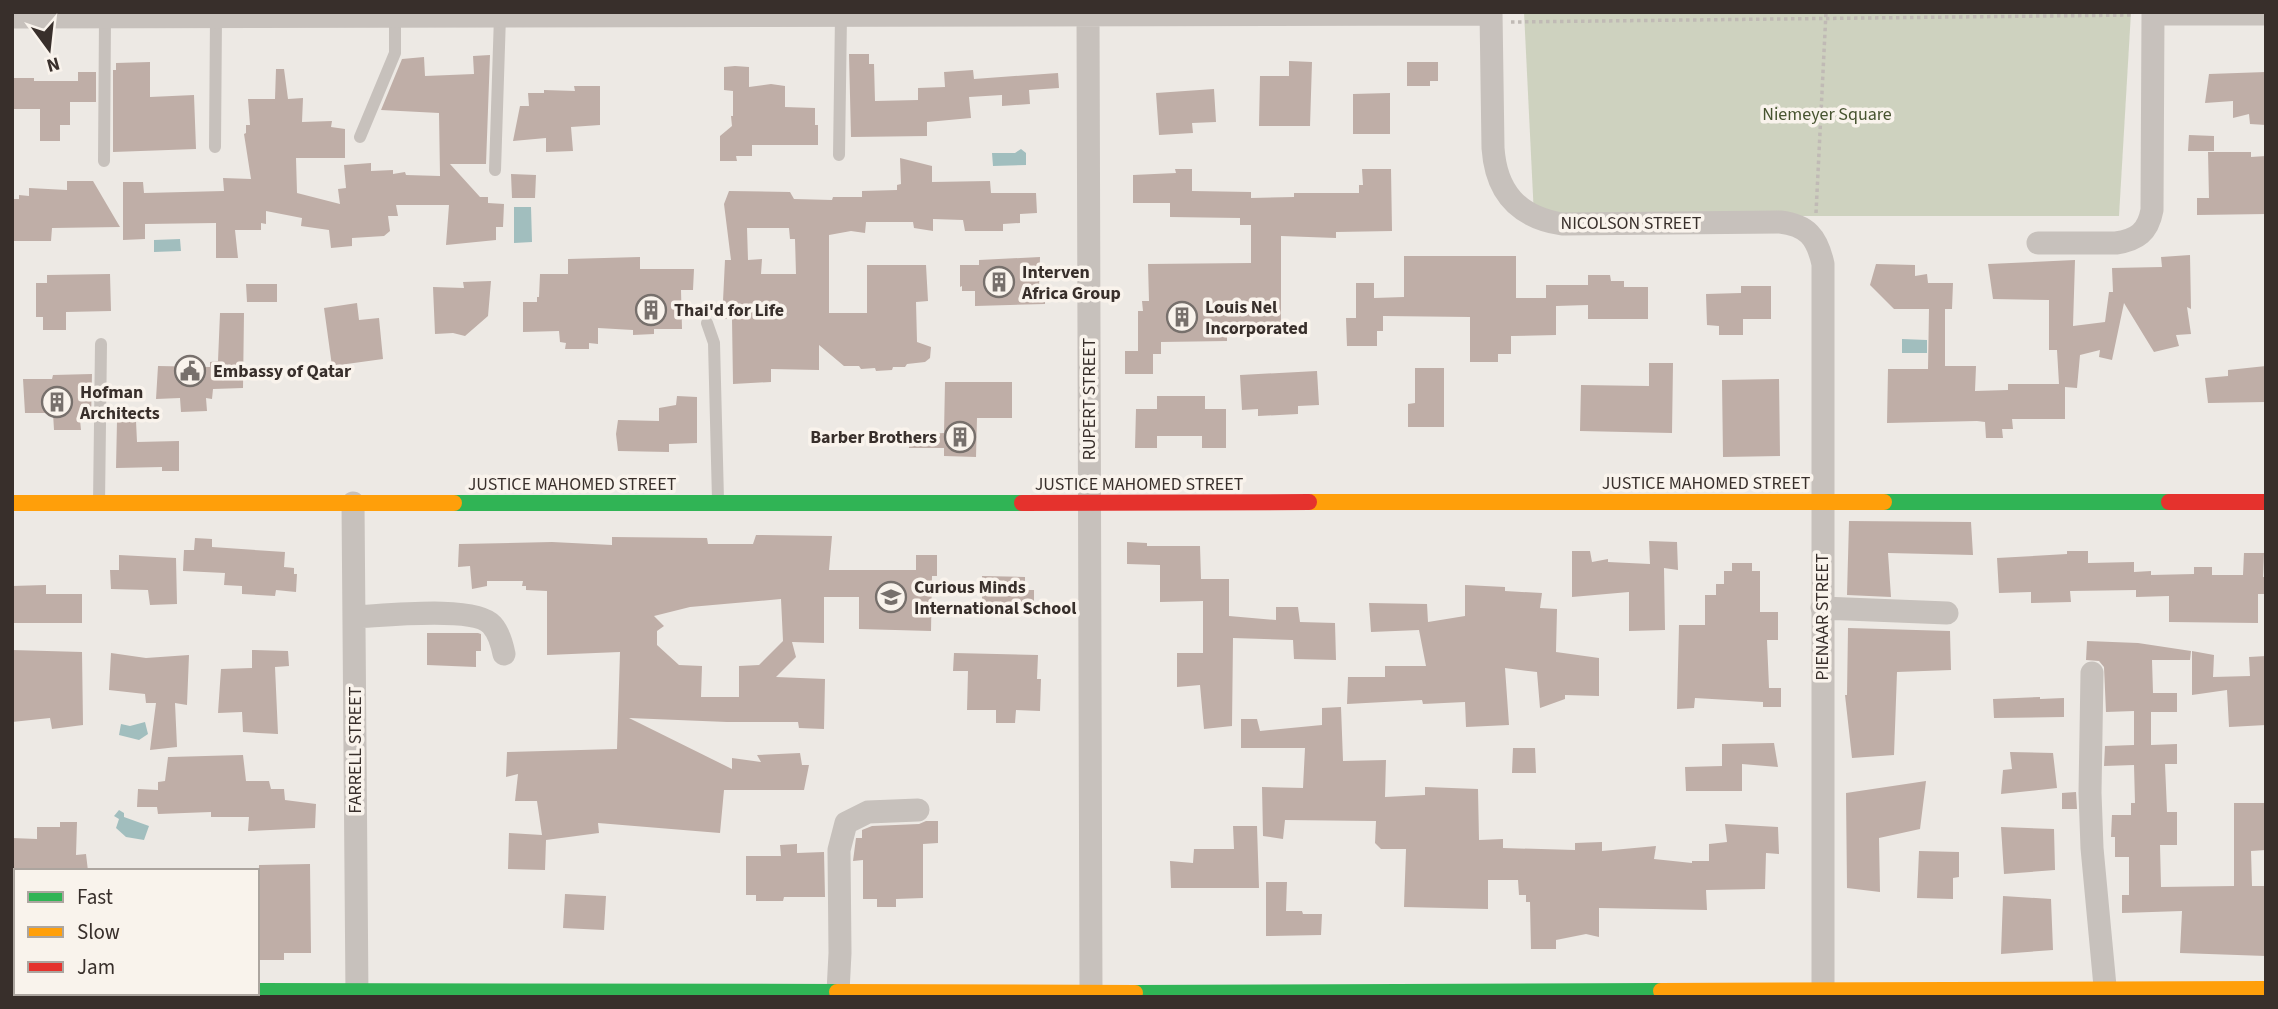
<svg xmlns="http://www.w3.org/2000/svg" width="2278" height="1009" font-family="'Source Sans 3',sans-serif">
	<rect width="100%" height="100%" fill="#ede9e4"/>
	<!-- green -->
	<path fill="#ced2bf" d="M1524,12H2131L2119,216H1534Z"/>
	<!-- water -->
	<path fill="#a1bebe" d="M1021,149L1026,153V165L993,166L992,153H1015Z
		M514,207H531L532,242L514,243Z
		M180,239L181,251L154,252V240Z
		M1902,339L1927,340V353H1902Z
		M145,722L148,734L139,740L119,735L121,724L130,726Z
		M119,810L124,813V817L149,826L144,840L126,837L116,828L119,819L114,816Z"/>
	<!-- building -->
	<path fill="#bfaea7" fill-rule="evenodd" d="M849,54H869V64H874L875,101L918,100V88L945,87L944,72L973,70L974,79L1058,73L1059,88L1029,90L1030,104L1002,106V95L969,97L971,118L927,122V136L851,137Z
		M490,55L486,164H450L480,197H488V203L504,204L503,227H496V240L446,245L449,205H396L398,216H388L390,231L384,236L352,238V246L331,248L329,230L301,226L302,218L266,211V224L261,223V230H235L238,258H216V223L145,224V239L123,240V182H143L144,193L224,191L223,178L251,179L244,134L246,133V125H250L248,99H275L276,69H284L288,99L303,98L302,122L332,121L331,127L345,129V158H296L297,193L340,204L338,189L346,188L344,165L371,163V171L393,170V174L405,172L406,175L440,176L439,113L381,110L402,59L424,57L425,76L474,74L473,56Z
		M1289,61L1312,62L1310,126H1259L1260,76H1289Z
		M150,62V97L194,95L196,149L113,152V70H116V63Z
		M1407,62H1438V81H1430V86H1407Z
		M735,66L749,67V87L771,84L785,86V107L815,108V125H818V145H752V156H736L737,161H720V136L732,126L731,116H733V91L724,90V67Z
		M78,72H96V102H70V125H60V141H40V109H12V78H34V81H78Z
		M2266,72V125L2250,124L2249,114L2233,118V101L2205,103L2209,74Z
		M574,86H600V125L571,127L573,151L546,152V138L513,141L520,106H529L528,93H544V90L575,91Z
		M1214,89L1216,122L1192,123L1193,133L1159,135L1156,93Z
		M1390,93V134H1353V94Z
		M2189,135L2214,136V151H2188Z
		M2208,152H2251V157L2266,156V214L2197,215V198H2209Z
		M900,158L932,166V182L990,181L991,193H1036L1037,213L1020,214V223L1003,224V231H965L963,220L933,219V231L914,228L913,222H866L865,233L851,231L829,235V313H867V265H926L928,301L916,302L917,342L931,347L930,358L925,362L907,364L905,367H893L892,370L876,371L875,368L861,369L859,366H844L819,345V370L771,369V382L733,384L732,319H724L723,301L725,260H731L724,204L729,191L790,192L794,199L832,200L833,197H862V191L897,190V185L901,184ZM747,228H789L790,239H795L796,274H761L762,259L748,260Z
		M1175,169H1192V191L1251,192V198L1294,197V193H1359V185H1363L1362,169H1391L1392,231L1336,232V238L1281,236V332H1227V341L1161,342V354H1153V374H1125V351H1138V311H1143L1142,301H1149L1148,264L1251,263V225H1240V218L1170,217V203H1133V175L1176,173Z
		M511,174L536,175L535,198H512Z
		M67,181H93L120,227L52,228L51,241H13L12,199H19V195L29,196V188L67,190Z
		M2190,255L2191,309L2187,307L2191,334L2176,335L2179,346L2154,352L2124,303L2112,360L2099,357L2100,350L2080,355L2077,388L2065,387V419H2012L2013,429H2002L2003,438H1986L1985,422L1977,421L1887,423L1888,369H1928L1929,309H1894L1870,285L1876,264L1915,265V276L1927,274L1928,283H1953L1952,309H1945V366H1976L1975,391L2008,390V384H2059L2057,350H2049V300L1993,299L1988,264L2075,260L2073,326L2105,322L2109,292H2113L2112,268L2162,267L2161,257Z
		M1404,256H1516V298H1546V285H1588V275H1610L1611,281H1624V287H1648V319H1588V305L1556,306V335L1511,336V354H1498V362H1470V317L1383,316V331H1377V346H1347L1346,318H1356V283H1374V298L1404,297Z
		M640,257V269H694L693,290H681L682,329H654V334L633,335V330L598,328V344L589,343V349H565L566,343L560,342L559,331L523,332V302H537V297H539L540,274H568V259Z
		M1040,257L1039,288L1045,287V304L975,306V291H962V286L960,287V265H979V260Z
		M110,274L111,311L66,312V330H43V317H36V283H47V275Z
		M491,281L488,316L465,336L453,333L435,334L433,287L464,288L463,282Z
		M246,284H277V302H247Z
		M1741,286H1771V319H1743V335H1719V326L1707,325L1706,294L1741,293Z
		M357,303L359,320L379,318L383,359L332,366L324,308Z
		M220,313H244L243,388L213,389L212,399L206,398L207,411L181,412L180,398L156,399L158,366L210,367V362L218,361Z
		M1649,363H1673L1672,433L1580,431L1581,385L1649,386Z
		M2266,366V402L2208,403L2205,378L2228,376V370Z
		M1415,368H1444V427H1408V404L1415,403Z
		M1317,371L1319,405L1298,406V414L1258,416V409L1242,410L1240,375Z
		M92,374L91,421L80,420L81,430H54L53,413H25L23,379H52L53,375Z
		M1779,379L1780,456L1723,457L1722,380Z
		M945,382H1012V418H977L976,457L944,456V448H909V435L944,433Z
		M677,396L697,397V443L669,444V452L618,451L616,434L618,420L659,421V408L676,405Z
		M1157,396H1205V409H1226V448H1202V436H1157V448H1135L1136,409H1157Z
		M117,421H136L137,442L179,441V471H162V467L116,468Z
		M1849,521L1971,522L1973,555L1888,553L1891,597L1847,595Z
		M756,535L832,536L829,570H916V555H937V576H932L931,631L859,629V597H824V643L792,642L796,657L776,677L825,679L824,729L799,728L798,722H727L629,718L732,769V758L761,762L757,755L800,753L802,765H809L804,790H724L720,833L598,823L599,833L546,840L545,870L508,869L509,833L542,835L537,801H515L518,774L506,777L507,752L617,749L620,652L547,655V591L526,590V586H522L523,581H487V586L472,589L470,566L458,567L459,544L552,542L612,545V537L707,538L708,544H753ZM781,599L783,641L759,665L739,666V697H701L702,666L679,665L657,645V631L664,626L654,616L690,607Z
		M195,538L212,539V547L285,552L284,567L294,568V574H297L296,592L276,590L275,596L242,594V586L224,585L225,573L183,571L184,550H194Z
		M1649,541L1677,542L1678,570L1664,568L1665,630L1629,631V592L1572,597V551H1590L1592,562L1608,559V562L1650,564Z
		M1127,542L1147,543V546H1200L1201,579H1229V616L1276,620V607H1298L1300,622L1335,623L1336,660L1294,659L1293,640L1233,638L1232,726L1204,729L1200,685L1177,687V653H1203V601L1160,602V565L1127,564Z
		M2067,551H2088V563L2134,562V572L2151,571V575L2194,574V567H2212V575H2243L2244,553H2264L2263,577H2266V594H2258V623L2169,622V596L2136,597V590L2070,591L2071,602L2031,603V592L1999,593L1997,558L2067,554Z
		M119,555L176,558L177,604L150,605L148,590L111,589L110,570H119Z
		M1732,563H1752V571H1760V612H1778V640H1767L1769,688H1781V707H1763V702L1695,698L1694,708L1677,709L1679,625H1705V595H1716V584H1724V571H1732Z
		M982,576L1025,577V590H1034V610L982,609Z
		M46,585V594H82V623H12V586Z
		M1465,585L1505,587V591L1542,593L1540,608L1557,609L1556,652L1599,658V696L1565,695V699L1540,708L1537,672L1505,668L1509,725L1466,727L1465,702L1423,704L1422,700L1347,704L1348,677H1385V666H1426L1419,630L1371,632L1369,603L1427,604L1428,622L1465,616Z
		M1848,628L1950,631L1951,670L1897,672L1894,755L1852,758L1845,695H1847Z
		M427,633H478L481,634V651H476V667L427,665Z
		M2087,641L2138,643L2191,651L2190,660H2152L2153,693H2177V712H2151V745L2177,744V764H2165L2167,812H2177V845H2160L2161,887L2234,886V803H2266V850L2251,851L2252,886H2266V956L2180,953L2182,911L2122,913V895H2129V857H2115V837H2111L2112,815H2131V803H2135L2134,765L2104,766L2105,746L2134,745V711L2106,712L2104,667L2099,661L2086,660Z
		M12,650L82,652L83,725L52,729L50,718L12,722Z
		M252,650L288,651L289,666L275,667L278,734L243,732L242,712L218,713L221,669L252,668Z
		M2192,651L2214,655L2213,677L2250,676L2249,657L2266,656V725L2229,727L2227,690L2192,695Z
		M111,653L146,658L189,655L187,705L175,703L177,747L150,750L156,703H146L145,694L109,690Z
		M954,653L1038,655L1037,679H1041L1040,711L1016,710L1015,723H996V710H967L968,671H953Z
		M2040,697V699L2064,698V717L1994,718L1993,699Z
		M1341,707L1343,761L1386,760L1385,797L1425,795V787L1478,789L1479,840L1503,839V848L1575,850V843L1602,842V851L1656,846L1654,859L1692,863V861H1709V844L1727,842L1725,824L1778,827L1779,854L1766,853L1765,889L1706,890L1707,910L1599,908V937L1586,934L1556,940V949H1531L1530,902H1526V895H1519L1518,880H1488V909L1404,907L1406,849H1381L1375,843L1376,821L1285,820L1283,839L1263,836L1262,787L1303,788L1305,748H1241V719H1257L1260,731L1322,725V708Z
		M1774,743L1778,767L1742,764V791H1686L1685,767L1722,766V744Z
		M1513,748H1535L1536,773H1512Z
		M2010,752L2053,753L2057,788L2001,794L2003,770L2012,769Z
		M243,755L246,781H269L271,789H284L285,800L316,804L315,828L248,831L249,817H211V812L158,814L157,807H137L138,789L158,790V782L165,781L168,757Z
		M1926,781L1920,829L1879,838L1880,892L1847,888L1846,793Z
		M2076,792L2077,809H2062V793Z
		M926,821H938V843L923,844V898L896,899V907H877V899H863V860L853,861L856,838H862V830L872,826L919,824Z
		M60,822H77L76,855L86,854L88,871H12V838L37,839V827H60Z
		M1233,826H1257L1259,888H1171L1170,861L1193,863L1194,849H1234Z
		M2001,827L2054,829L2055,870L2004,874Z
		M797,844V853L824,852L825,897H784L783,901H756V895H746V856H781L780,845Z
		M1919,851L1959,852V877L1953,878V899L1917,898Z
		M310,864L311,953H284V960H257L259,865Z
		M1266,882H1287L1286,911H1302L1303,914H1322L1321,935L1266,936Z
		M565,894L606,896L604,930L563,928Z
		M2003,896L2051,899L2053,950L2001,954Z"/>
	<g fill="none" stroke-linecap="round" stroke-linejoin="round">
		<!-- path -->
		<path stroke="#c0bab5" stroke-width="3.5" stroke-dasharray="3.5 3.5" stroke-linecap="butt" d="M1511,22L2134,15
			M1816,213L1826,12"/>
		<!-- lane -->
		<path stroke="#c7c1bc" stroke-width="12" d="M360,137L395,53V16
			M215,147L216,17
			M839,155L841,16
			M104,161L105,18
			M495,170L500,16
			M707,323L714,343L718,500
			M99,503L101,344"/>
		<!-- street -->
		<path stroke="#c7c1bc" stroke-width="23" d="M1088,12L1091,997
			M1491,12L1493,148C1496,192 1518,217 1562,224L1780,222C1807,225 1817,237 1823,264V997
			M2153,14H2266
			M12,17L1491,14
			M2038,243H2116C2137,240 2148,232 2152,210L2153,12
			M353,503L357,997
			M1822,608L1947,613
			M354,617C382,616 475,605 492,625C499,633 502,644 504,654
			M2092,673L2090,793L2092,848L2106,997
			M12,991H16
			M838,992L840,953L839,850L846,823L868,812L918,810"/>
		<!-- fast -->
		<path stroke="#30b455" stroke-width="16" d="M1884,502H2169
			M454,503H1022
			M257,991L837,992
			M1135,993L1661,991"/>
		<!-- slow -->
		<path stroke="#ff9f0a" stroke-width="16" d="M1309,502H1884
			M12,503H454
			M1661,991L2266,989
			M837,992L1135,993"/>
		<!-- jam -->
		<path stroke="#e5322d" stroke-width="16" d="M2169,502H2266
			M1022,503L1309,502"/>
	</g>
	<!-- icons -->
	<defs>
		<g id="building-ring" transform="scale(1.575)"><circle r="9.5" fill="#f9f3ec" stroke="#77706c" stroke-width="1.5"/><path d="M-4-6H4V6H1V3H-1V6H-4ZM-2.5-4.3h1.7v1.8h-1.7ZM.8-4.3h1.7v1.8H.8ZM-2.5-1h1.7V.8h-1.7ZM.8-1h1.7V.8H.8Z" fill="#77706c"/></g>
		<g id="civic-ring" transform="scale(1.575)"><circle r="9.5" fill="#f9f3ec" stroke="#77706c" stroke-width="1.5"/><path d="M-.6-6.5H3V-4.5H.6V-3L4-1V1h2V6H-6V1h2V-1L-.6-3ZM-1.2 2.5V6h2.4V2.5Z" fill="#77706c"/></g>
		<g id="school-ring" transform="scale(1.575)"><circle r="9.5" fill="#f9f3ec" stroke="#77706c" stroke-width="1.5"/><path d="M0-5L7-2L0 1L-7-2ZM-4 1L0 2.5L4 1V4Q0 6-4 4Z" fill="#77706c"/></g>
	</defs>
	<g fill-rule="evenodd">
		<use href="#building-ring" x="999" y="282"/>
		<use href="#building-ring" x="651" y="310"/>
		<use href="#building-ring" x="1182" y="317"/>
		<use href="#civic-ring" x="190" y="371"/>
		<use href="#building-ring" x="57" y="402"/>
		<use href="#building-ring" x="960" y="437"/>
		<use href="#school-ring" x="891" y="597"/>
	</g>
	<g text-anchor="middle" dominant-baseline="central" stroke-width="7" stroke-linejoin="round" paint-order="stroke">
		<!-- park labels -->
		<g font-size="18" fill="#475430" stroke="#f9f3ec">
			<text x="1827" y="114">Niemeyer Square</text>
		</g>
		<!-- street labels -->
		<g font-size="18" fill="#382f2b" stroke="#f9f3ec">
			<text x="1631" y="223">NICOLSON STREET</text>
			<text transform="translate(1089 399) rotate(-90)">RUPERT STREET</text>
			<text x="1706" y="483">JUSTICE MAHOMED STREET</text>
			<text x="572" y="484">JUSTICE MAHOMED STREET</text>
			<text x="1139" y="484">JUSTICE MAHOMED STREET</text>
			<text transform="translate(1822 617) rotate(-90)">PIENAAR STREET</text>
			<text transform="translate(355 750) rotate(-90)">FARRELL STREET</text>
		</g>
		<!-- poi labels -->
		<g font-size="18" font-weight="bold" fill="#382f2b" stroke="#f9f3ec" text-anchor="start">
			<text x="1022" y="272">Interven<tspan x="1022" dy="21">Africa Group</tspan></text>
			<text x="1205" y="307">Louis Nel<tspan x="1205" dy="21">Incorporated</tspan></text>
			<text x="674" y="310">Thai'd for Life</text>
			<text x="213" y="371">Embassy of Qatar</text>
			<text x="80" y="392">Hofman<tspan x="80" dy="21">Architects</tspan></text>
			<text x="937" y="437" text-anchor="end">Barber Brothers</text>
			<text x="914" y="587">Curious Minds<tspan x="914" dy="21">International School</tspan></text>
		</g>
	</g>
	<!-- border -->
	<rect width="2278" height="1009" fill="none" stroke="#382f2b" stroke-width="28"/>
	<!-- legend -->
	<rect x="14" y="869" width="245" height="126" fill="#f9f3ec" stroke="#aca59f" stroke-width="2"/>
	<rect x="28" y="892" width="35" height="10" fill="#30b455" stroke="#aca59f" stroke-width="2"/>
	<text x="77" y="904" font-size="21" fill="#382f2b">Fast</text>
	<rect x="28" y="927" width="35" height="10" fill="#ff9f0a" stroke="#aca59f" stroke-width="2"/>
	<text x="77" y="939" font-size="21" fill="#382f2b">Slow</text>
	<rect x="28" y="962" width="35" height="10" fill="#e5322d" stroke="#aca59f" stroke-width="2"/>
	<text x="77" y="974" font-size="21" fill="#382f2b">Jam</text>
	<!-- north arrow -->
	<g transform="translate(49 49) rotate(165)" stroke="#f9f3ec" stroke-width="5" paint-order="stroke">
	<path d="M0-5L12 26L0 18L-12 26Z" fill="#382f2b"/>
	<text y="-10" font-size="19" font-weight="bold" text-anchor="middle" fill="#382f2b">N</text>
	</g>
</svg>
